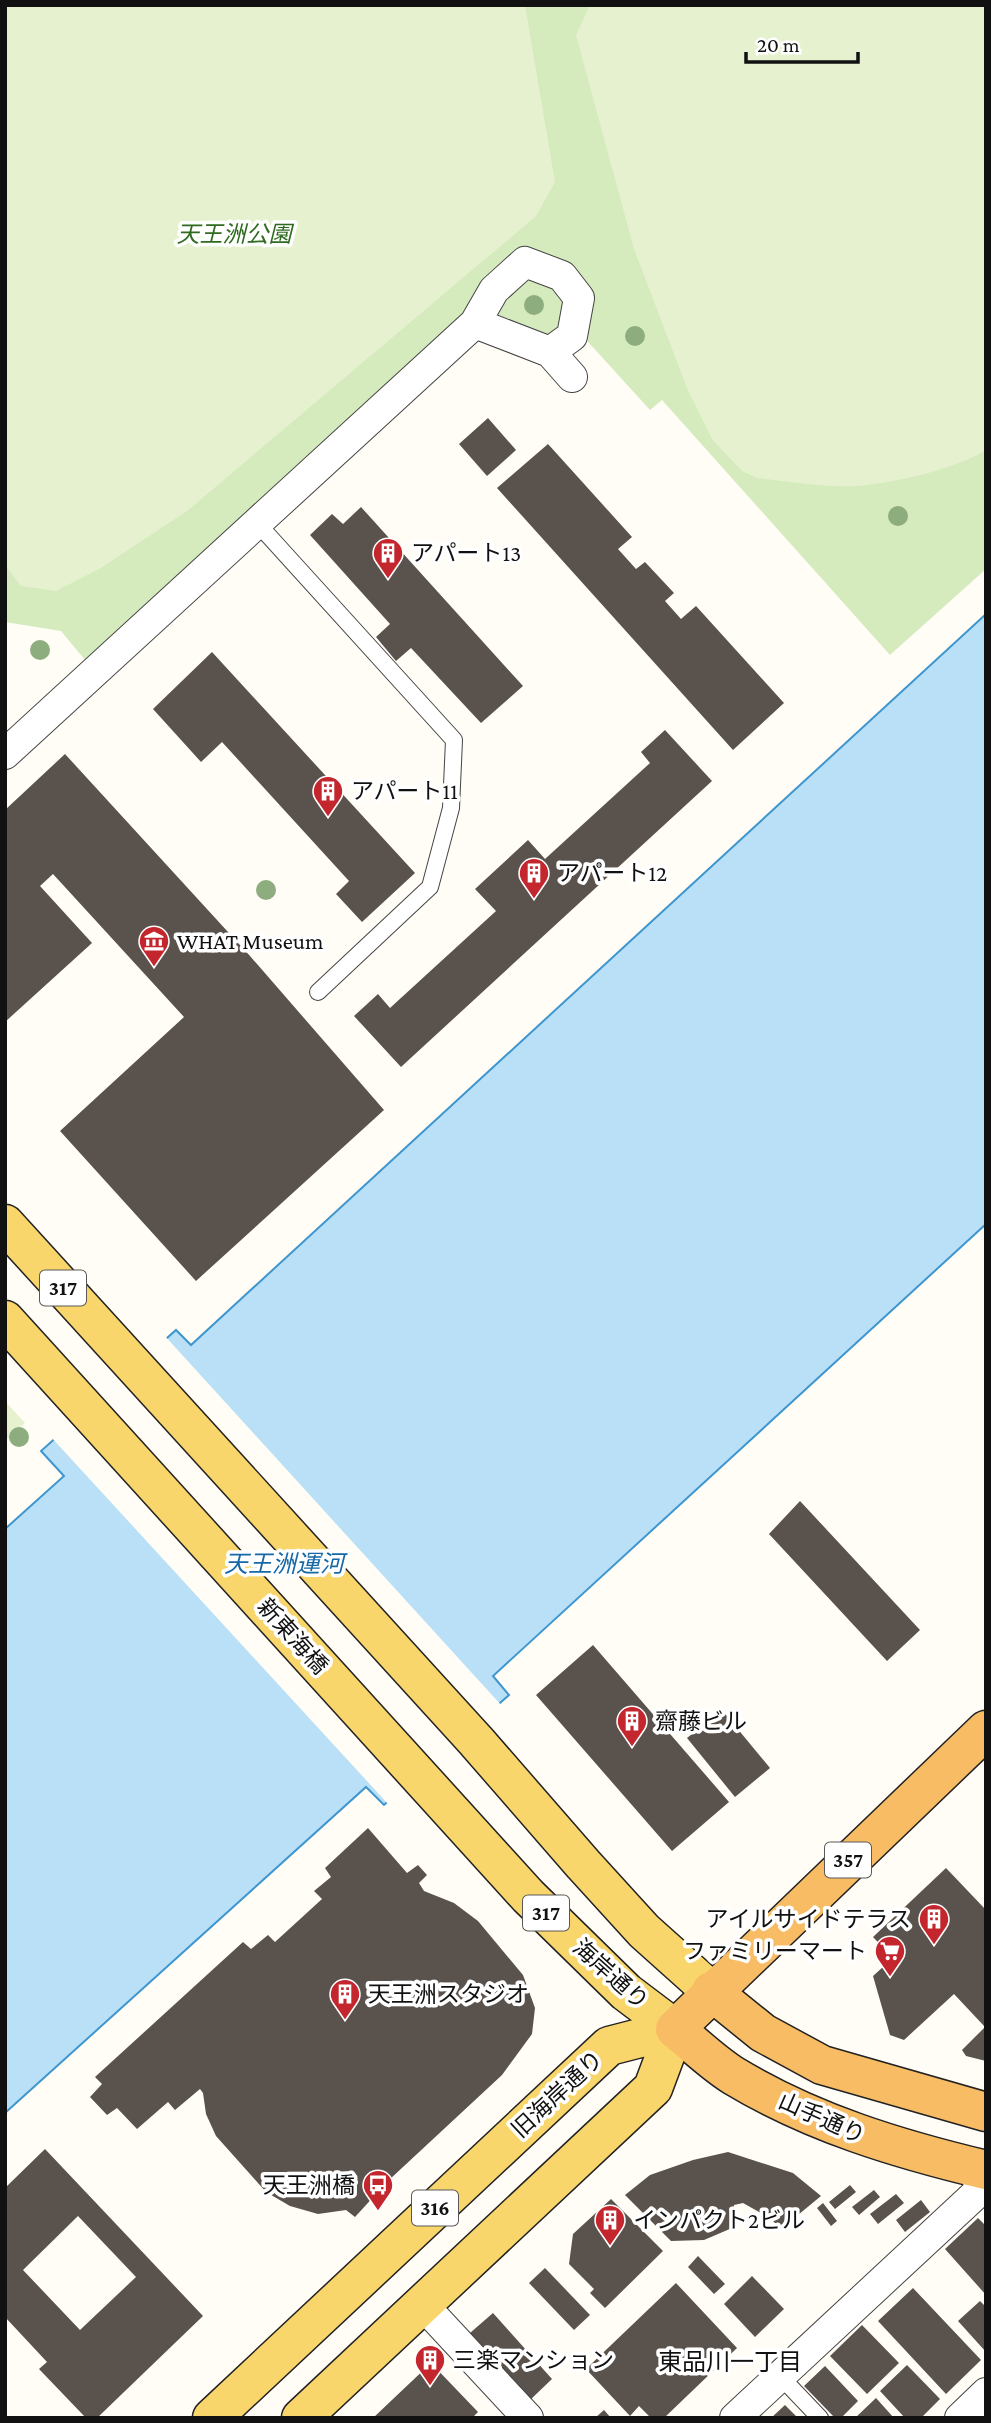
<svg xmlns="http://www.w3.org/2000/svg" width="991" height="2423" font-family="'Crimson Pro','Noto Sans JP',serif">
	<rect width="100%" height="100%" fill="#fffdf5"/>
	<!-- green -->
	<path fill="#d5ebbd" d="M5,5H986V569L890,655L662,400L650,410L580,333L550,352L475,323L95,672L61,631L5,622Z"/>
	<!-- pitch -->
	<path fill="#e6f2cf" d="M5,5H525L555,182L536,216L187,511L101,568L56,591L21,586L5,565Z
		M590,5H986V450C956,469 890,484 855,486C827,488 785,481 757,478L742,471L712,439L687,388L634,249L576,35Z
		M5,1401L25,1423L5,1441Z"/>
	<!-- water -->
	<path fill="#b9e0f7" stroke="#3f96cf" stroke-width="2" d="M986,614V1224L493,1676L509,1695L384,1805L366,1787L5,2113V1529L64,1476L41,1451L176,1330L191,1345Z"/>
	<!-- pier -->
	<path fill="#fffdf5" d="M164,1335L502,1706L389,1805L51,1437Z"/>
	<!-- building -->
	<path fill="#5a524d" fill-rule="evenodd" d="M488,418L516,450L487,476L459,444Z
		M548,444L632,537L618,549L636,569L645,562L674,593L665,601L681,619L696,606L784,703L733,750L497,488Z
		M361,507L523,686L481,723L411,648L396,661L376,637L390,624L310,535L332,514L343,524Z
		M212,652L415,873L362,922L336,894L349,881L222,742L201,762L153,709Z
		M665,730L712,781L401,1067L354,1016L378,994L390,1008L496,911L475,889L528,840L545,859L650,763L641,752Z
		M65,754L250,956L384,1110L196,1281L60,1131L184,1017L53,874L40,886L92,943L5,1022V810Z
		M800,1501L920,1630L887,1661L769,1534Z
		M593,1645L729,1802L672,1851L536,1695Z
		M722,1710L770,1768L735,1797L687,1738Z
		M368,1828L407,1873L418,1865L427,1875L419,1883L424,1891L454,1903L478,1921L523,1975L535,2008L532,2034L502,2075L389,2180L355,2217L346,2210L318,2214L290,2206L266,2192L216,2136L206,2114L203,2093L200,2089L175,2110L168,2102L137,2129L117,2108L107,2115L90,2097L102,2084L95,2077L243,1942L251,1949L268,1935L275,1942L322,1899L314,1891L331,1877L325,1868Z
		M946,1868L986,1910V2061L966,2056L962,2050L985,2027L954,1994L904,2040L890,2035L873,1976L893,1958L873,1937Z
		M45,2149L203,2316L97,2418H86L39,2369L47,2362L5,2317V2188ZM78,2216L136,2277L80,2330L23,2270Z
		M728,2152L793,2173L821,2196L781,2229L770,2218L743,2203L734,2205L732,2228L704,2240L671,2241L625,2195L650,2175L693,2160Z
		M850,2185L856,2192L835,2209L829,2202Z
		M874,2190L880,2197L859,2215L852,2207Z
		M896,2194L904,2203L878,2224L870,2214Z
		M611,2199L663,2251L605,2308L590,2293L594,2289L569,2264L573,2234Z
		M921,2200L930,2212L905,2232L896,2220Z
		M823,2203L837,2221L831,2226L817,2208Z
		M978,2218L986,2226V2295L945,2249Z
		M698,2256L725,2284L714,2294L688,2267Z
		M545,2268L590,2315L574,2330L529,2283Z
		M752,2276L784,2309L755,2337L724,2304Z
		M676,2283L737,2348L664,2418H651L639,2406L630,2416L586,2369Z
		M913,2288L981,2360L946,2394L878,2321Z
		M980,2301L986,2307V2352L958,2321Z
		M493,2313L552,2379L530,2400L470,2333Z
		M862,2325L899,2363L867,2394L830,2356Z
		M431,2363L478,2412L472,2418H373Z
		M907,2365L940,2399L921,2418H905L880,2391Z
		M825,2366L858,2401L841,2418H835L804,2386Z
		M876,2398L894,2418H855Z
		M785,2405L798,2418H771Z
		M604,2410L611,2418H595Z"/>
	<g fill="none" stroke-linecap="round" stroke-linejoin="round">
		<!-- service casing -->
		<g stroke="#444" stroke-width="18">
			<path id="service" d="M257,523L454,740L451,808L430,887L318,992
				M780,2376L820,2418"/>
		</g>
		<!-- minor casing -->
		<g stroke="#444" stroke-width="32">
			<path id="minor" d="M550,352L572,377
				M5,754L475,323L494,290L525,262L562,276L579,298L572,336L550,352L475,323
				M423,2305L528,2418
				M735,2418L977,2193L982,2169
				M960,2418L986,2393"/>
		</g>
		<!-- primary casing -->
		<g stroke="#222" stroke-width="41">
			<path id="primary" d="M5,1224L476,1741L583,1864L644,1931L711,1991
				M5,1320L528,1896L626,1992L675,2029
				M212,2418L609,2046L675,2029
				M301,2418L653,2088L675,2029"/>
		</g>
		<!-- trunk casing -->
		<g stroke="#222" stroke-width="41">
			<path id="trunk" d="M986,1730L675,2029C694,2044 713,2063 734,2076C812,2123 898,2149 986,2170
				M711,1991L763,2033L822,2065L986,2112"/>
		</g>
		<!-- service -->
		<use href="#service" stroke="#fff" stroke-width="16"/>
		<!-- minor -->
		<use href="#minor" stroke="#fff" stroke-width="30"/>
		<!-- primary -->
		<use href="#primary" stroke="#f9d66b" stroke-width="38"/>
		<!-- trunk -->
		<use href="#trunk" stroke="#f7bc64" stroke-width="38"/>
	</g>
	<!-- trees -->
	<g fill="#8dad7f">
		<circle cx="534" cy="305" r="10"/>
		<circle cx="635" cy="336" r="10"/>
		<circle cx="898" cy="516" r="10"/>
		<circle cx="40" cy="650" r="10"/>
		<circle cx="266" cy="890" r="10"/>
		<circle cx="19" cy="1437" r="10"/>
	</g>
	<!-- icons -->
	<defs>
		<g id="building-pin" transform="scale(1.575)"><path d="M0 17L-7.5 6A9.5 9.5 0 1 1 7.5 6Z" fill="#c4262e" stroke="#fff"/><path d="M-4-6H4V6H1V3H-1V6H-4ZM-2.5-4.3h1.7v1.8h-1.7ZM.8-4.3h1.7v1.8H.8ZM-2.5-1h1.7V.8h-1.7ZM.8-1h1.7V.8H.8Z" fill="#fff"/></g>
		<g id="museum-pin" transform="scale(1.575)"><path d="M0 17L-7.5 6A9.5 9.5 0 1 1 7.5 6Z" fill="#c4262e" stroke="#fff"/><path d="M0-6L6-3V-2H-6V-3ZM-5-1h2V3h-2ZM-1-1h2V3h-2ZM3-1h2V3H3ZM-6 4H6V6H-6Z" fill="#fff"/></g>
		<g id="supermarket-pin" transform="scale(1.575)"><path d="M0 17L-7.5 6A9.5 9.5 0 1 1 7.5 6Z" fill="#c4262e" stroke="#fff"/><path d="M-6-5.5h2.5l.6 2H6L4.5 2H-2.5L-4.4-4H-6ZM-1.5 3.2a1.3 1.3 0 1 0 .1 0ZM3 3.2a1.3 1.3 0 1 0 .1 0Z" fill="#fff"/></g>
		<g id="bus-pin" transform="scale(1.575)"><path d="M0 17L-7.5 6A9.5 9.5 0 1 1 7.5 6Z" fill="#c4262e" stroke="#fff"/><path d="M-5-6H5V4H4V6H2V4H-2V6H-4V4H-5ZM-3.5-4V0h7V-4ZM-3.5 1.2v1.5H-2V1.2ZM2 1.2v1.5H3.5V1.2Z" fill="#fff"/></g>
	</defs>
	<g fill-rule="evenodd">
		<use href="#building-pin" x="388" y="553"/>
		<use href="#building-pin" x="328" y="791"/>
		<use href="#building-pin" x="534" y="873"/>
		<use href="#museum-pin" x="154" y="941"/>
		<use href="#building-pin" x="632" y="1721"/>
		<use href="#building-pin" x="934" y="1919"/>
		<use href="#supermarket-pin" x="890" y="1951"/>
		<use href="#building-pin" x="345" y="1994"/>
		<use href="#bus-pin" x="378" y="2185"/>
		<use href="#building-pin" x="610" y="2220"/>
		<use href="#building-pin" x="430" y="2360"/>
	</g>
	<g text-anchor="middle" dominant-baseline="central" stroke-width="7" stroke-linejoin="round" paint-order="stroke">
		<!-- shield labels -->
		<g fill="#fff" stroke="#585858" stroke-width="2">
			<rect x="40" y="1270.5" width="46" height="35" rx="5"/>
			<rect x="825" y="1842.5" width="46" height="35" rx="5"/>
			<rect x="523" y="1895.5" width="46" height="35" rx="5"/>
			<rect x="412" y="2190.5" width="46" height="35" rx="5"/>
		</g>
		<g font-size="21" font-weight="bold" fill="#111">
			<text x="63" y="1288">317</text>
			<text x="848" y="1860">357</text>
			<text x="546" y="1913">317</text>
			<text x="435" y="2208">316</text>
		</g>
		<!-- park labels -->
		<g font-size="23" font-style="italic" fill="#2f6b1f" stroke="#fff">
			<text x="234" y="234">天王洲公園</text>
		</g>
		<!-- poi labels -->
		<g font-size="23" fill="#111" stroke="#fff" text-anchor="start">
			<text x="411" y="553">アパート13</text>
			<text x="351" y="791">アパート11</text>
			<text x="557" y="873">アパート12</text>
			<text x="177" y="941">WHAT Museum</text>
			<text x="655" y="1721">齋藤ビル</text>
			<text x="911" y="1919" text-anchor="end">アイルサイドテラス</text>
			<text x="867" y="1951" text-anchor="end">ファミリーマート</text>
			<text x="368" y="1994">天王洲スタジオ</text>
			<text x="355" y="2185" text-anchor="end">天王洲橋</text>
			<text x="633" y="2220">インパクト2ビル</text>
			<text x="453" y="2360">三楽マンション</text>
		</g>
		<!-- street labels -->
		<g font-size="23" fill="#111" stroke="#fff">
			<text transform="translate(293 1636) rotate(48)">新東海橋</text>
			<text transform="translate(611 1974) rotate(42)">海岸通り</text>
			<text transform="translate(557 2094) rotate(-43)">旧海岸通り</text>
			<text transform="translate(822 2118) rotate(24)">山手通り</text>
		</g>
		<!-- water labels -->
		<g font-size="24" font-style="italic" fill="#1768a6" stroke="#fff">
			<text x="284" y="1563">天王洲運河</text>
		</g>
		<!-- neighbourhood labels -->
		<g font-size="24" fill="#111" stroke="#fff">
			<text x="730" y="2361">東品川一丁目</text>
		</g>
	</g>
	<!-- border -->
	<rect width="991" height="2423" fill="none" stroke="#111111" stroke-width="14"/>
	<!-- scale -->
	<path d="M746 52v10h112v-10" fill="none" stroke="#111111" stroke-width="3.5"/>
	<text x="757" y="52" font-size="21" fill="#111111" stroke="#ffffff" stroke-width="5" paint-order="stroke">20 m</text>
</svg>
